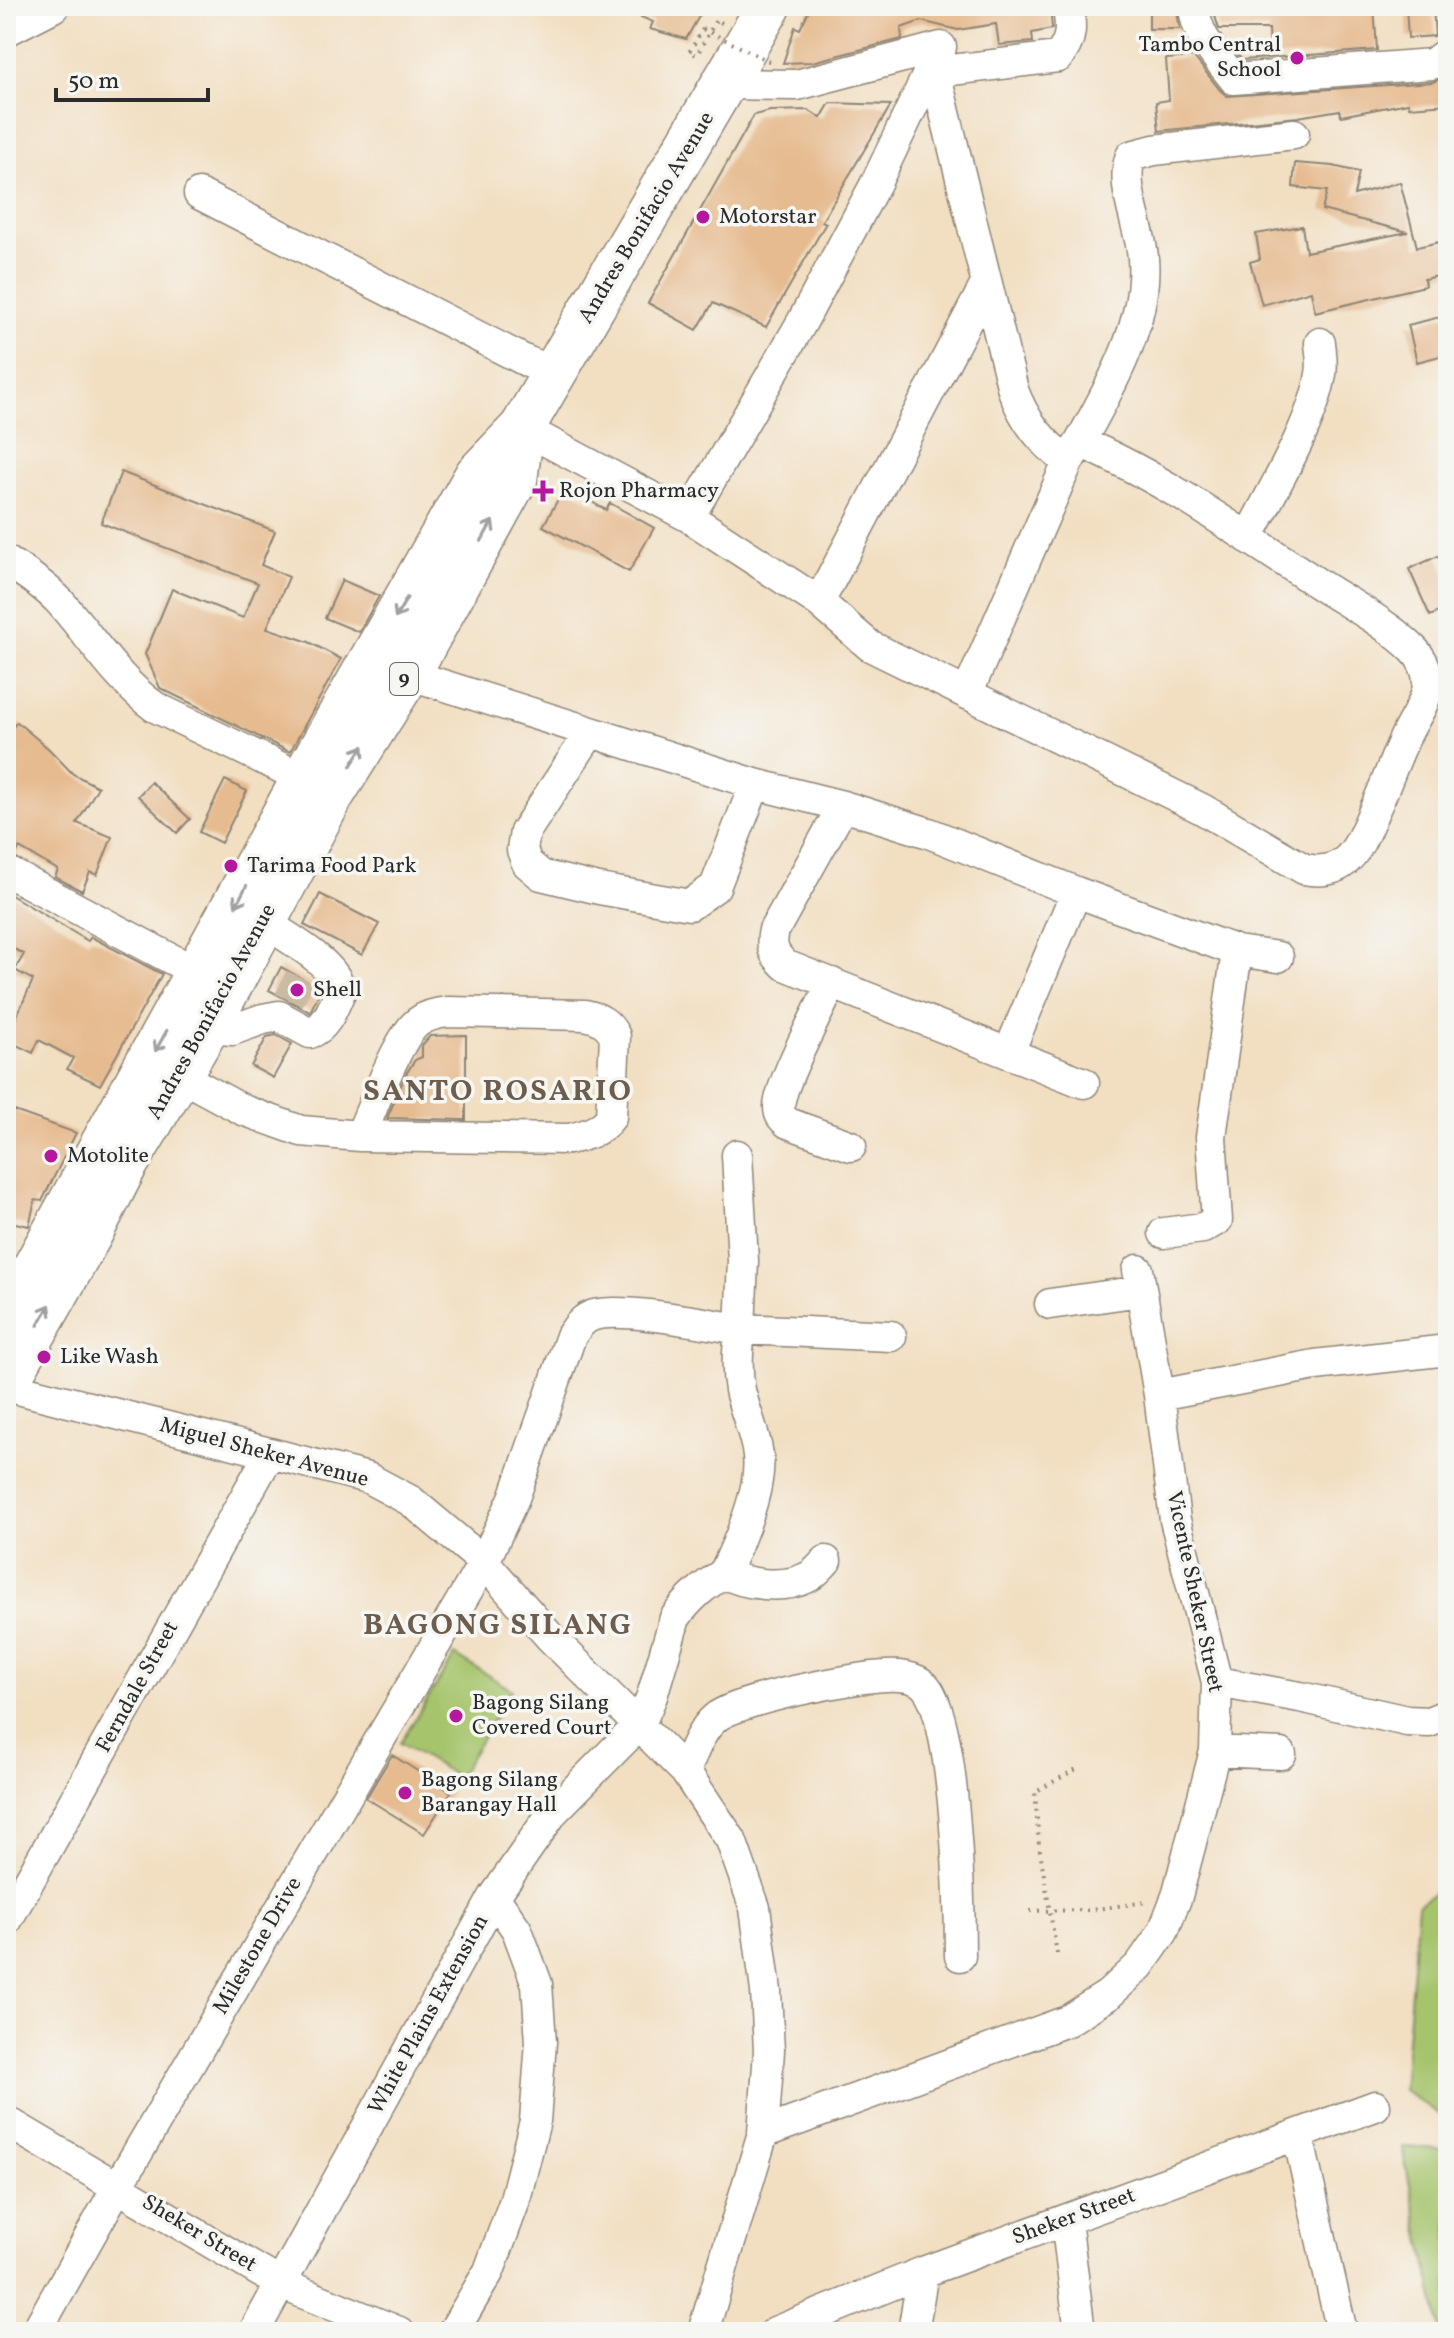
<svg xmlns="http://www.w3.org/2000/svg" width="1454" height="2338" font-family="Vollkorn,serif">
	<rect width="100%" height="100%" fill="#f6f6f2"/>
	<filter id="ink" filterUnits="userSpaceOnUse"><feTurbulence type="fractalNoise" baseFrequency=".0125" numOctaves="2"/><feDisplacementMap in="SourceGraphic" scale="16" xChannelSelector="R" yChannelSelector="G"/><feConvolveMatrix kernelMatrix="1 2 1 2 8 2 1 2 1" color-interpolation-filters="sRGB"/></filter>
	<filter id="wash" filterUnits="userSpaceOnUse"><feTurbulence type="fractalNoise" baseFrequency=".006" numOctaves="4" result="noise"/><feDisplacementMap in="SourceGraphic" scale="32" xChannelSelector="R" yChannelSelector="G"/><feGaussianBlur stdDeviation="1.8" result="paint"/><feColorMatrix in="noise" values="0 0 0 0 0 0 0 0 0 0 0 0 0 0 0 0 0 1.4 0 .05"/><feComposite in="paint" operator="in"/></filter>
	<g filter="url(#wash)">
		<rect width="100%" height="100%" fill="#f2dfc2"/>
		<!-- green -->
		<path fill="#a6c46c" stroke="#68784c" stroke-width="2" d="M455,1655L512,1690L458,1777L400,1743Z
			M1448,1883V2332H1441L1402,2147L1445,2149L1446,2119L1403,2090L1418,1904Z"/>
		<g id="blocks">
			<!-- building -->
			<path fill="#e6bb90" d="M615,6H705L686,39L650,29L653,22Z
				M811,6H1050L1052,29L1032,33L1033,42L999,45L996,24L958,30L921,21L901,28L902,39L812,62L783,63L795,27L800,29Z
				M1149,6H1176L1180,29H1149Z
				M1212,6H1374L1377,50L1242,60L1237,54L1270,51L1269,29H1219Z
				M1406,6H1433L1435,36L1408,38Z
				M1194,57L1220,90L1227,96L1433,82L1448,74V104L1409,107L1408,103L1341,116L1340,110L1298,117L1159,131L1156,102L1169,100L1166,59Z
				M830,103L891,105L822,221L826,223L766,327L713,303L697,330L648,303L754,115L770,111L808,110L821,118Z
				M1295,163L1333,166L1359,172L1354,195L1400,182L1417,247L1448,240V274L1424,279L1425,286L1315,312L1311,291L1262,305L1250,262L1260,259L1256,234L1302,226L1306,252L1408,232L1322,210L1327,191L1293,187Z
				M1448,315V354L1417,362L1408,325Z
				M121,472L275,531L261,565L289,577L267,628L309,642L341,659L290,752L160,688L145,654L172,589L243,618L258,583L101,523Z
				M565,487L606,510L610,503L654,528L629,572L543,526Z
				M1438,556L1448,579V608L1430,616L1409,569Z
				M342,580L379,596L359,632L325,618Z
				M17,722L49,749L73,774L98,787L77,823L112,837L97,875L90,872L82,891L55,877L58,870L19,848L15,856L6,853V734Z
				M225,780L247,791L221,843L199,832Z
				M151,782L190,819L177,833L138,796Z
				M6,892L88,941L91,937L162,974L100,1085L67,1069L73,1058L39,1040L33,1053L6,1040L33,980L15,970L24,954L6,945Z
				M320,894L379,924L362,955L304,925Z
				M281,967L321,989L310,1012L269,990Z
				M276,1035L292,1044L273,1078L251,1066L267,1037Z
				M466,1035V1120L387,1118L406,1074L415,1060L422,1057V1045L430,1036Z
				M6,1108L76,1133L42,1201L35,1200L29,1226L6,1221Z
				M392,1755L451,1792L424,1834L366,1798Z"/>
		</g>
	</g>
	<g filter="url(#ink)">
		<use href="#blocks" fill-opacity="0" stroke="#8e8576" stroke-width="2"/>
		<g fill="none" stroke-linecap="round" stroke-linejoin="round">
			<!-- minor-tunnel -->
			<path stroke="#cabba4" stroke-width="30" stroke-dasharray="30 15" stroke-linecap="butt" d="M289,1000L300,977"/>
			<!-- minor casing -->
			<g stroke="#8e8576" stroke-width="33">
				<path id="minor" d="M1194,6C1196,37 1216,55 1234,79L1432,64L1448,52
					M6,31L55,6
					M935,72L1058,57C1072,41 1072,26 1067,6
					M726,84L797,85L941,47L935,72L1013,390C1025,422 1041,441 1068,462
					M199,194L528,362L556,372
					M522,428L689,517L819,602L870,646L1202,809L1304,869C1349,878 1359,845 1374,811C1386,785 1395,758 1407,733C1414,718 1428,700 1428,683C1428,671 1422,658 1414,650C1386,622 1347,603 1314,581C1239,532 1163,478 1080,442L1068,462L967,694
					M1080,442C1110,388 1148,323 1143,258C1141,228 1119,184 1131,156L1154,150L1294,134
					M689,517L802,322L876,183L936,57
					M1248,538C1271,492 1313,424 1321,374C1323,365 1321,353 1320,343
					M6,561C26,573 44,585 60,602C92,638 116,679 155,707L321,787
					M819,602L986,284
					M408,674L755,784L843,806L929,833L1076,892L1237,951L1278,957
					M590,733L525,832L522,850L527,863L541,875L599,889L690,905L715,887L755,784
					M843,806L774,930C770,947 773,953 785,965L1084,1083
					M6,871L211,980
					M832,983C820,1009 780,1083 779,1107C779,1115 782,1118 788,1123L851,1146
					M207,1028L232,1030L263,1019L279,1016L310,1033C327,1028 334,1005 341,990C333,961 287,938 263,921
					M1009,1052L1076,892
					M180,1076L243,1110L301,1131L360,1136L569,1139C586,1135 600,1132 611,1117L615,1036C608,1023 600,1018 585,1015L448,1012C437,1013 427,1015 418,1022C397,1038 373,1109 360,1136
					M1164,1233L1203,1228L1217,1220L1211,1137L1237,951
					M1050,1304L1141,1291
					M6,1386L368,1478L411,1501L484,1562L550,1637L685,1771L731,1840L755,1908L766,1991L769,2051L763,2133L703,2332
					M1159,1395L1315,1365L1448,1350
					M724,1573C739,1542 762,1489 758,1455C755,1433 745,1412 740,1390C736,1369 738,1349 740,1329L891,1336
					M1217,1682L1300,1697L1407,1721L1429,1722L1448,1714
					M1215,1751L1281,1754
					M685,1771C693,1753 700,1731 715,1718C735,1700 854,1677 885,1676C897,1675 916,1676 925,1686C956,1719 960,1906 960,1956
					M6,1922L270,1453
					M6,2121L281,2284L399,2332
					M763,2133L1067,2021L1108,1995L1139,1966L1163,1932L1177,1896L1215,1751L1217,1682L1175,1520L1159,1395L1138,1270
					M1298,2136L1342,2332
					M1066,2220L1080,2332
					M36,2332L118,2186L484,1562L514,1498L571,1336C577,1327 583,1318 594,1315C623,1307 707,1324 740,1329L743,1261L737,1155
					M254,2332L494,1897L553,1812L640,1724L652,1696L675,1618C689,1598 704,1586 724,1573C745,1585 784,1589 806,1578C814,1575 820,1567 826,1561
					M453,2332L489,2271L514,2203L535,2121L541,2042L537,1984L517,1930L494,1897
					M775,2332L923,2272L1375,2106
					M913,2332L923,2272"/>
			</g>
			<!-- highway casing -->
			<g stroke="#8e8576" stroke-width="47">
				<path id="highway" d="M6,1320L304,778L477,475L522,428L769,6
					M6,1383L89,1236L124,1167L207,1028L333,793L408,674L515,480L522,428"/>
			</g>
			<!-- path -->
			<path stroke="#8e8576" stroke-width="4" stroke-dasharray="2 6" stroke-linecap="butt" d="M703,29L689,52L697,55L716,20L724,24
				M1030,1911L1089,1910L1147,1902
				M1057,1954L1039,1845L1035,1792L1080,1767"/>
			<!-- minor -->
			<use href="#minor" stroke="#fff" stroke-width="30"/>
			<!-- highway -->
			<use href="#highway" stroke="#fff" stroke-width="44"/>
			<!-- path-bridge -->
			<path stroke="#8e8576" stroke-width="4" stroke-dasharray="2 6" stroke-linecap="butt" d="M703,29L775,64"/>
		</g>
		<!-- one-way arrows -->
		<defs><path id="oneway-shaft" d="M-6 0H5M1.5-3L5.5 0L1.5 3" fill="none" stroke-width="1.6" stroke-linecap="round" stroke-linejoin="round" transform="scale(2)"/></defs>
		<g stroke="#a0a0a0">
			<use href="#oneway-shaft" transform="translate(487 531) rotate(-61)"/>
			<use href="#oneway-shaft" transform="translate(401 608) rotate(120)"/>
			<use href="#oneway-shaft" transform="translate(357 756) rotate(-58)"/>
			<use href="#oneway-shaft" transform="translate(241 896) rotate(118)"/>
			<use href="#oneway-shaft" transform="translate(161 1041) rotate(119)"/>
			<use href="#oneway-shaft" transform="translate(44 1315) rotate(-60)"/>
		</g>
	</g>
	<!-- markers -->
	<g fill="#b5179e" stroke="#f6f6f2" stroke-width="3">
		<circle cx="1297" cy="58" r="8"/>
		<circle cx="703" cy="217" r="8"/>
		<path d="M539 479h8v8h8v8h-8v8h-8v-8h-8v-8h8z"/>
		<circle cx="231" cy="866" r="8"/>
		<circle cx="297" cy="990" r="8"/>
		<circle cx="51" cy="1156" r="8"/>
		<circle cx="44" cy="1357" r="8"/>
		<circle cx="456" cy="1716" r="8"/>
		<circle cx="405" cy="1793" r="8"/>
	</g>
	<g text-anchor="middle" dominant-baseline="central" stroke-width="7" stroke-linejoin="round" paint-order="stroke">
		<!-- shield labels -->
		<rect fill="#f6f6f2" stroke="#686867" stroke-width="2" x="390" y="663" width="28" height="32" rx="6"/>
		<g font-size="20" font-weight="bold" fill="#2b2b2b">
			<text x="404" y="679">9</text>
		</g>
		<!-- poi labels -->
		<g font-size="22" fill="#2b2b2b" stroke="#f6f6f2" text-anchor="start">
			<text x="1281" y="45" text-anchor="end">Tambo Central<tspan x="1281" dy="25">School</tspan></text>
			<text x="719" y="217">Motorstar</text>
			<text x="559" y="491">Rojon Pharmacy</text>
			<text x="247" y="866">Tarima Food Park</text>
			<text x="313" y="990">Shell</text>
			<text x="67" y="1156">Motolite</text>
			<text x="60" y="1357">Like Wash</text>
			<text x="472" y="1703">Bagong Silang<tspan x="472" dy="25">Covered Court</tspan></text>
			<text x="421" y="1780">Bagong Silang<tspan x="421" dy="25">Barangay Hall</tspan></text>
		</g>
		<!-- street labels -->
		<g font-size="22" fill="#2b2b2b" stroke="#f6f6f2">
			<text transform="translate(647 218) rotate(-59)">Andres Bonifacio Avenue</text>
			<text transform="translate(212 1012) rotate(-61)">Andres Bonifacio Avenue</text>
			<text transform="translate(264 1453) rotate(15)">Miguel Sheker Avenue</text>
			<text transform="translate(1194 1592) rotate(78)">Vicente Sheker Street</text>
			<text transform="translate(138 1687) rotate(-61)">Ferndale Street</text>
			<text transform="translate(258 1946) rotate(-60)">Milestone Drive</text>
			<text transform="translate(429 2015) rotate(-61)">White Plains Extension</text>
			<text transform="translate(1074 2217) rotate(-20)">Sheker Street</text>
			<text transform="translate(199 2234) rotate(31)">Sheker Street</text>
		</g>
		<!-- district labels -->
		<g font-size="30" font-weight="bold" letter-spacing="2" fill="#6c5d4e" stroke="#f6f6f2">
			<text x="498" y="1092">SANTO ROSARIO</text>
			<text x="498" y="1626">BAGONG SILANG</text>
		</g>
	</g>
	<!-- margin -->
	<rect width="1454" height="2338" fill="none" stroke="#f6f6f2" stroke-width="32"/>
	<!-- scale -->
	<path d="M56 88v12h152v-12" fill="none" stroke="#2b2b2b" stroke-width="4"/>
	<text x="68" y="88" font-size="24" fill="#2b2b2b" stroke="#f6f6f2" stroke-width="6" paint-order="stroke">50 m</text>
</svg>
